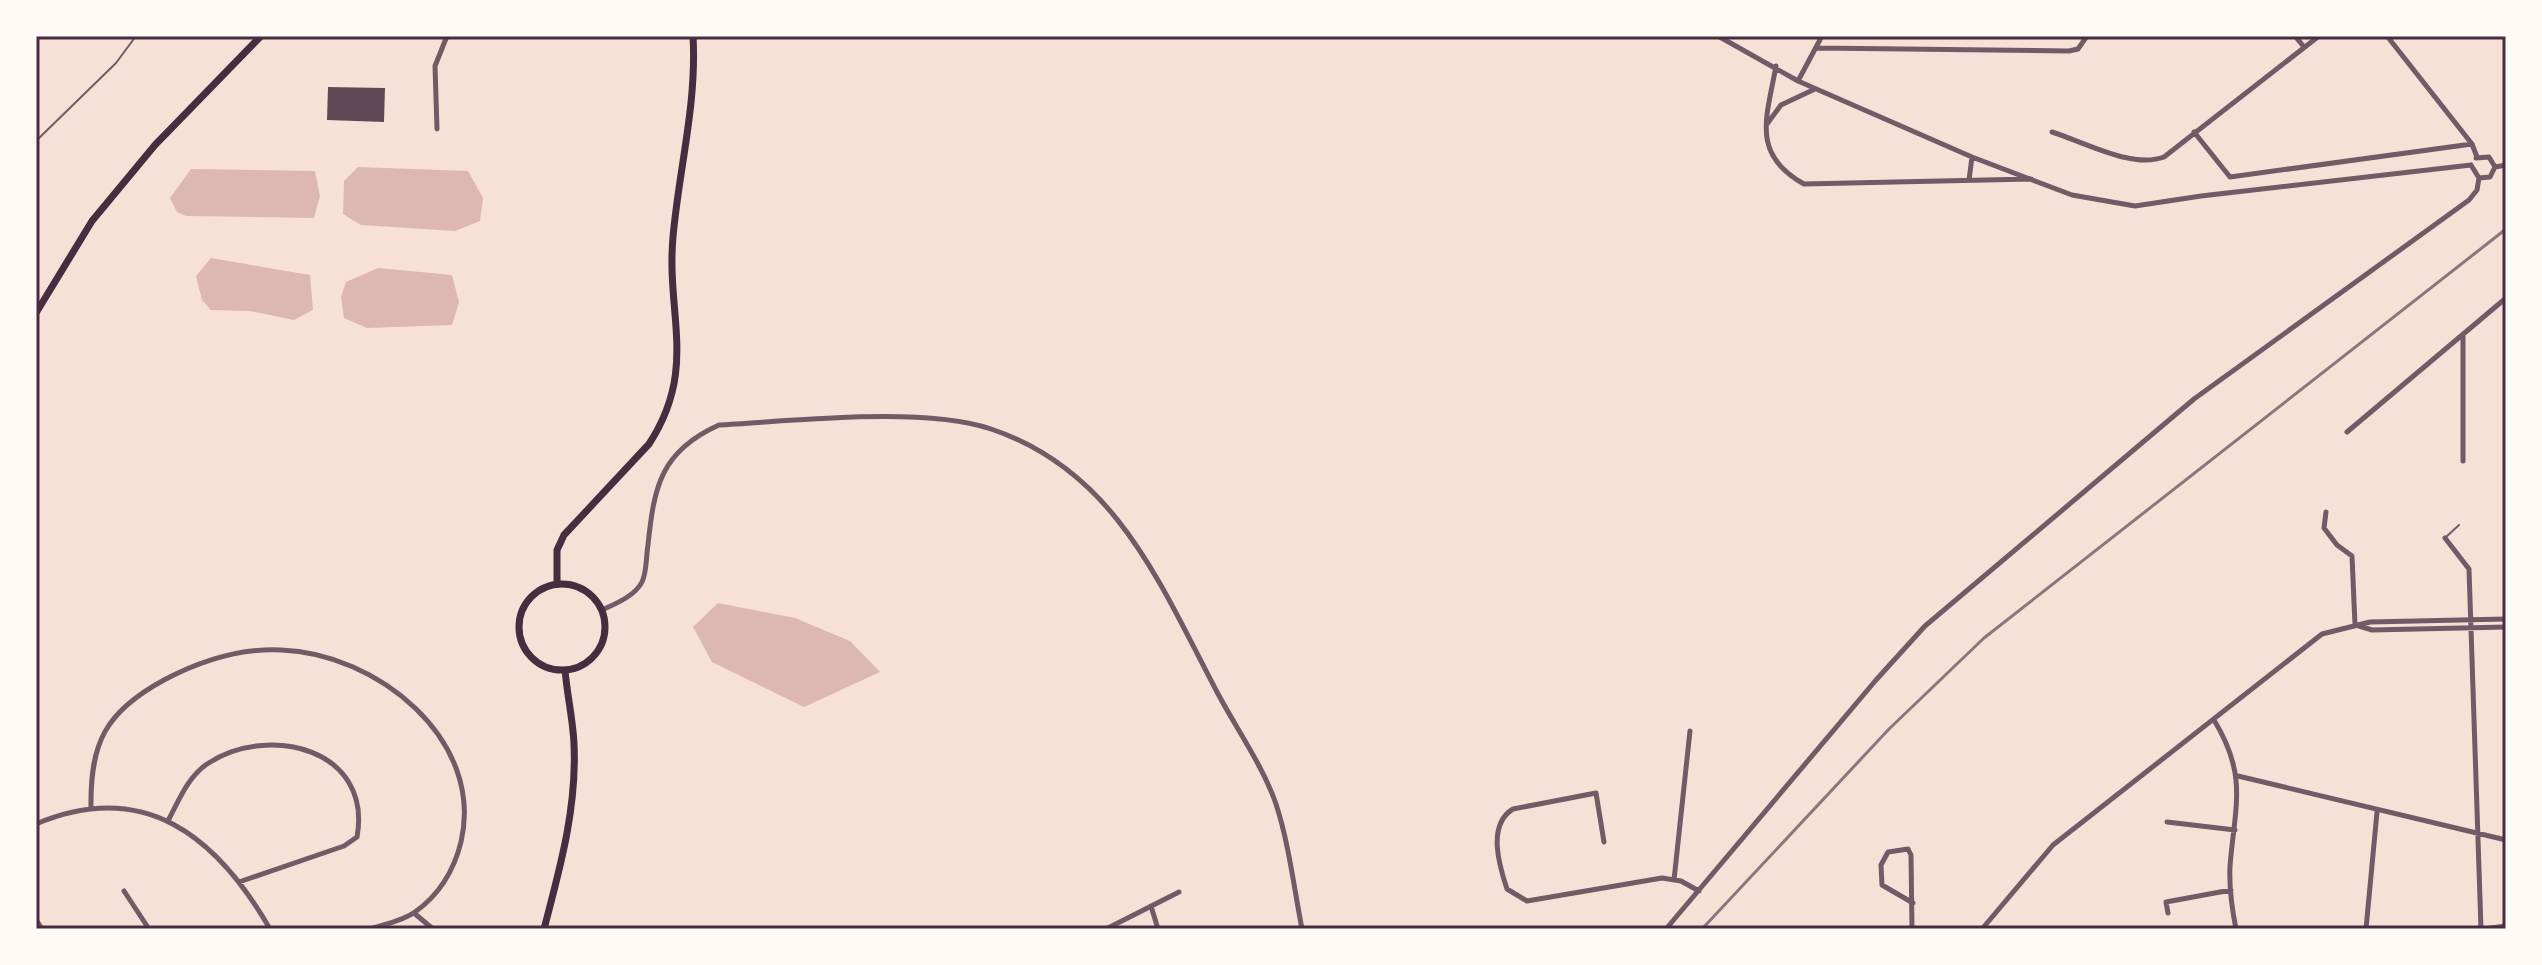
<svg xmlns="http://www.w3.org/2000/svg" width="2542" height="965" font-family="Karla,sans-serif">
	<rect width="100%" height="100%" fill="#f7e1d7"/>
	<!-- water -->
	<path fill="#dcb8b0" d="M358,167L468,171L483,198L480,221L455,231L361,225L343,214L344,181Z
		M191,169L315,171L320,196L314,218L186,216L177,212L170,198Z
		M211,258L310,275L313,310L294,320L250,311L211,310L202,300L196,276Z
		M378,268L452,275L459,302L452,325L367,328L344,318L341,297L346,282Z
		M718,603L795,618L850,641L880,672L804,707L712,662L693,627Z"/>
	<!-- building -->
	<path fill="#644757" d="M328,87L385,88L384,122L327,120Z"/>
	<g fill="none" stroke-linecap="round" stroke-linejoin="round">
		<!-- service -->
		<path stroke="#755966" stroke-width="2" d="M36,141L116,63L136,36
			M2446,537L2459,525"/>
		<!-- minor -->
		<path stroke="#755966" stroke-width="5" d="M1718,36L1798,81L1972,157L2072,195L2135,206L2201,196L2471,165
			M2295,36L2304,47
			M2387,36L2472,144L2477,157
			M1817,48L2069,51L2078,49L2087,36
			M1776,66C1767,117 1750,154 1804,184L2031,179
			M1798,81L1822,36
			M1767,124L1781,105L1815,89
			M437,129L435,66L447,36
			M2052,132C2084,142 2132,169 2164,157L2319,36
			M2194,132L2230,177L2472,144
			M2476,158L2489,157L2495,167
			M2471,165L2479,178
			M2495,167L2506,165
			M2479,178L2490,177L2495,167
			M1969,180L1972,157
			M2347,432L2506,298
			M2463,461V336
			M2326,512L2324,528L2337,545L2352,556L2355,625
			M2445,538L2469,569L2481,929
			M602,610C615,604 635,596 642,582C647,572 646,556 648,545C654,486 661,451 719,425C793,421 923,406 991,429C1116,471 1160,584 1217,692C1236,728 1263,766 1276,804C1289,844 1294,888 1302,929
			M2356,625L2372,630L2506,627
			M2214,720C2248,776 2235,805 2230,866C2229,887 2232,909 2236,929
			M2238,776L2506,840
			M91,808C90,743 105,712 164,680C200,661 240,648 281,650C376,653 485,739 461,842C454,870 439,895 415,912C403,921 385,924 370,929
			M169,819C179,800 188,777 207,764C269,723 373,749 357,837L344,846L239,882
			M2167,822L2235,830
			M36,824C145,778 217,837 270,929
			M1604,842L1596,793L1513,809C1487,825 1499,865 1507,889L1527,901L1662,878L1681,881L1699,891
			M1674,880L1690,731
			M124,891L149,929
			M1151,906L1158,929
			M414,913L433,929
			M2168,913L2166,902L2231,890
			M36,920L42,929
			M1106,929L1179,892
			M1666,929L1876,680L1925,626L2194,399L2469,200L2477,190L2479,178
			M1912,929L1911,855L1908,849L1888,852L1881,865L1882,885L1913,903
			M1982,929L2053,845L2322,634L2370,622L2506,619
			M2366,929L2377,812
			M2483,929L2506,926"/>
		<!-- secondary -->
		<path stroke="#4a2c40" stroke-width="7" d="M36,313L92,221L155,145L261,36
			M557,584V550L564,535L649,444C698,369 666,315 673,237C679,169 697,104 693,36
			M519 627a43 43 0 1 1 86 0a43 43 0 1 1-86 0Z
			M544,929C560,868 577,808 574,744C573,720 567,694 565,670"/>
		<!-- rail -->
		<path stroke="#8f747c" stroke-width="3" d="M1702,929L1889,729L1984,638L2506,229"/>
	</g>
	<!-- border -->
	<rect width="2542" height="965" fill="none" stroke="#fffaf5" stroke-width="76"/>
	<rect x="38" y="38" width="2466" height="889" fill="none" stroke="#4a2c40" stroke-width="3"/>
</svg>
